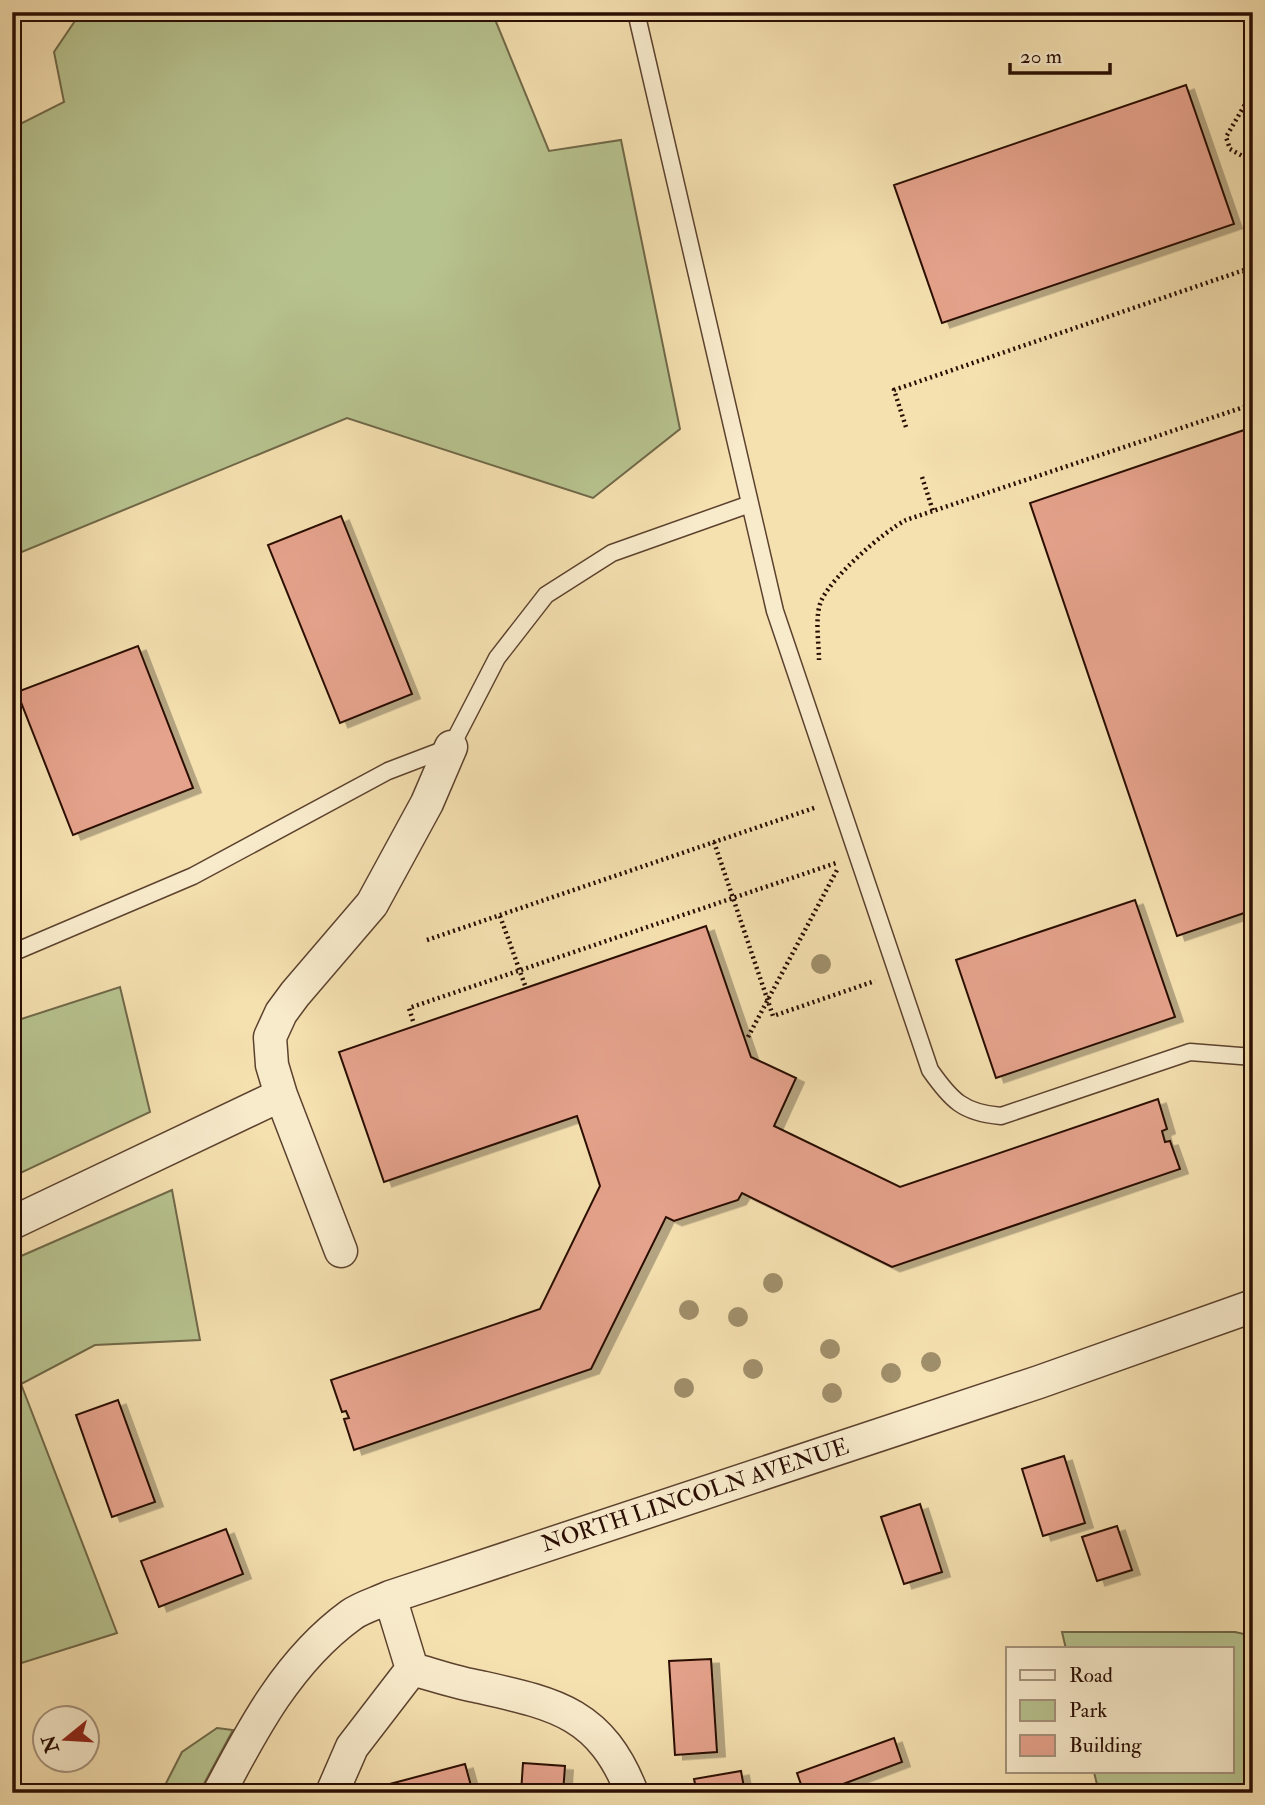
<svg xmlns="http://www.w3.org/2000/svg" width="1265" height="1805" font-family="'IM FELL Double Pica',serif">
	<defs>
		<filter id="shadow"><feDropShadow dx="8" dy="4.5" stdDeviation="0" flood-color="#0004"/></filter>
	</defs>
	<rect width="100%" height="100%" fill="#f5e0b0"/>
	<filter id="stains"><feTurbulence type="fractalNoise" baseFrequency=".00286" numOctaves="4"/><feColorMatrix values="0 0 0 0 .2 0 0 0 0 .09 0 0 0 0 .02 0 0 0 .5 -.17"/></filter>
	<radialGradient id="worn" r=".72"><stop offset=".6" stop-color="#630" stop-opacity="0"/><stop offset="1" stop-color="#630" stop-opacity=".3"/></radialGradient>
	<!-- green -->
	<path fill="#b7c38f" stroke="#706848" stroke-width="2" d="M81,12H492L549,151L621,140L680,429L593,498L347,418L12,556V128L64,102L54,52Z
		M120,987L150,1112L12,1177V1022Z
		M172,1190L200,1340L95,1345L21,1384L117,1633L12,1666V1260Z
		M1062,1632H1235L1253,1636V1793H1099L1094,1772H1232V1649H1066Z
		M217,1728L233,1730L199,1793H161L182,1752Z"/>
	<!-- building -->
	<path fill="#e5a28c" stroke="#290d02" stroke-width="2" filter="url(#shadow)" d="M1186,85L1234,224L942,323L894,185Z
		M1253,427V910L1177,936L1030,503Z
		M341,516L412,694L340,723L268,545Z
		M138,646L193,788L73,835L17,692Z
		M1135,900L1175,1017L996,1078L956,960Z
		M706,926L751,1057L796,1078L774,1126L900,1187L1158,1099L1167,1129L1162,1131L1165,1142L1170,1141L1180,1169L892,1267L742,1193L738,1200L674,1221L666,1217L591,1369L354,1450L344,1419L349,1418L346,1411L342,1412L331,1380L540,1309L600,1186L577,1116L384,1182L339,1052Z
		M118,1400L155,1502L112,1517L76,1415Z
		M1064,1456L1085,1523L1043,1536L1022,1469Z
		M920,1504L942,1572L904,1584L881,1517Z
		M1117,1526L1132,1570L1097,1581L1082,1537Z
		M226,1529L243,1574L159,1607L141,1561Z
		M711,1659L717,1752L675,1755L669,1661Z
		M894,1738L902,1762L819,1793H804L797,1773Z
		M523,1763L565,1766L563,1793H521Z
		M465,1764L473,1793H388L386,1785Z
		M741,1771L745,1793H697L694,1779Z"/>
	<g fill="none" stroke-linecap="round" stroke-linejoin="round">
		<!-- lane casing -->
		<g stroke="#5c422e" stroke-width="19">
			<path id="lane" d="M636,12L775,611L930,1070C951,1100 963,1113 1001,1116L1190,1052L1253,1057
				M12,953L193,876L388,771L451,747L497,658L546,595L612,553L750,504"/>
		</g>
		<!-- street casing -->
		<g stroke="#5c422e" stroke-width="35">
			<path id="street" d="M12,1223L281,1095
				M341,1251L281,1095L272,1065L270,1037L281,1013L295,994L372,904L427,803L451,747
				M412,1669C434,1675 457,1683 480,1687C556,1704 601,1713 632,1793
				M219,1793C253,1728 289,1660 351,1615C362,1607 378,1603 390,1597L1039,1382L1253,1306
				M332,1793L352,1747L412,1669L390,1597"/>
		</g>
		<!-- path -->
		<path stroke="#290d02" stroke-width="4.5" stroke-dasharray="2 3.5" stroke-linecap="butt" d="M1253,91L1226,137L1230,149L1253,162
			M1244,271L1253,298
			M906,427L894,390L1253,267
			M922,477L933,511
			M819,660C819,642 814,615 822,599C834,575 883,532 906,520L1253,404
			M714,842L773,1016L875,981
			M500,916L526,988
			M427,940L817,807
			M413,1021L409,1008L836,863
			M748,1037L837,870"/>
		<!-- lane -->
		<use href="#lane" stroke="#f8ebcc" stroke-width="16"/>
		<!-- street -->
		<use href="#street" stroke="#f8ebcc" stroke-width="32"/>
	</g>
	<!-- trees -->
	<g fill="#a08f6b">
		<circle cx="821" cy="964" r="10"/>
		<circle cx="773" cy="1283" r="10"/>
		<circle cx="689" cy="1310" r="10"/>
		<circle cx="738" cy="1317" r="10"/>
		<circle cx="830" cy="1349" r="10"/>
		<circle cx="931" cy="1362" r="10"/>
		<circle cx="753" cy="1369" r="10"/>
		<circle cx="891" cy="1373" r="10"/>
		<circle cx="684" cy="1388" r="10"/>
		<circle cx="832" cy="1393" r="10"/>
	</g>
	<g text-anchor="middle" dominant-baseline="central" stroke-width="5" stroke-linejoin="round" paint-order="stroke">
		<!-- street labels -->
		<g font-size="23" fill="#290d02" stroke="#f8ebcc">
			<text transform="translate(695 1495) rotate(-18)">NORTH LINCOLN AVENUE</text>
		</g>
	</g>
	<!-- margin -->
	<rect width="1265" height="1805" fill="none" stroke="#f5e0b0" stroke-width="42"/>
	<rect x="14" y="14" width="1237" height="1777" fill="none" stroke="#290d02" stroke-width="3.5"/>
	<rect x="21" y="21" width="1223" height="1763" fill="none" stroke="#290d02" stroke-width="2"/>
	<!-- legend -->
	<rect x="1006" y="1647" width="228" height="126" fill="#f8ebcc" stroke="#a5927b" stroke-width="2"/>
	<rect x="1020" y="1670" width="35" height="10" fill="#f8ebcc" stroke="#a5927b" stroke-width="2"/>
	<text x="1069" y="1682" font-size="21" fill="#290d02">Road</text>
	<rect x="1020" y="1700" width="35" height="21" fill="#b7c38f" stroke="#a5927b" stroke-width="2"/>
	<text x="1069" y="1717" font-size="21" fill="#290d02">Park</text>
	<rect x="1020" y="1735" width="35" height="21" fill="#e5a28c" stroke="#a5927b" stroke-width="2"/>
	<text x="1069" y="1752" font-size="21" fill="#290d02">Building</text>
	<!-- north arrow -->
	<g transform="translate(66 1739) rotate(252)"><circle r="33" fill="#f8ebcc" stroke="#a5927b" stroke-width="2"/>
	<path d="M0-5L12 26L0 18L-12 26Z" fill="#8f2418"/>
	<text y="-10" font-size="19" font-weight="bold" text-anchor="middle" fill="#290d02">N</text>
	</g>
	<!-- scale -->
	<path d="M1010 63v10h100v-10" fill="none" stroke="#290d02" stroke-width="3.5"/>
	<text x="1020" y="63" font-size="21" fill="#290d02" stroke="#f8ebcc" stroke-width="5" paint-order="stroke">20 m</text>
	<rect width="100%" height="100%" filter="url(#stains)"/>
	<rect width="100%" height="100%" fill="url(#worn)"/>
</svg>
